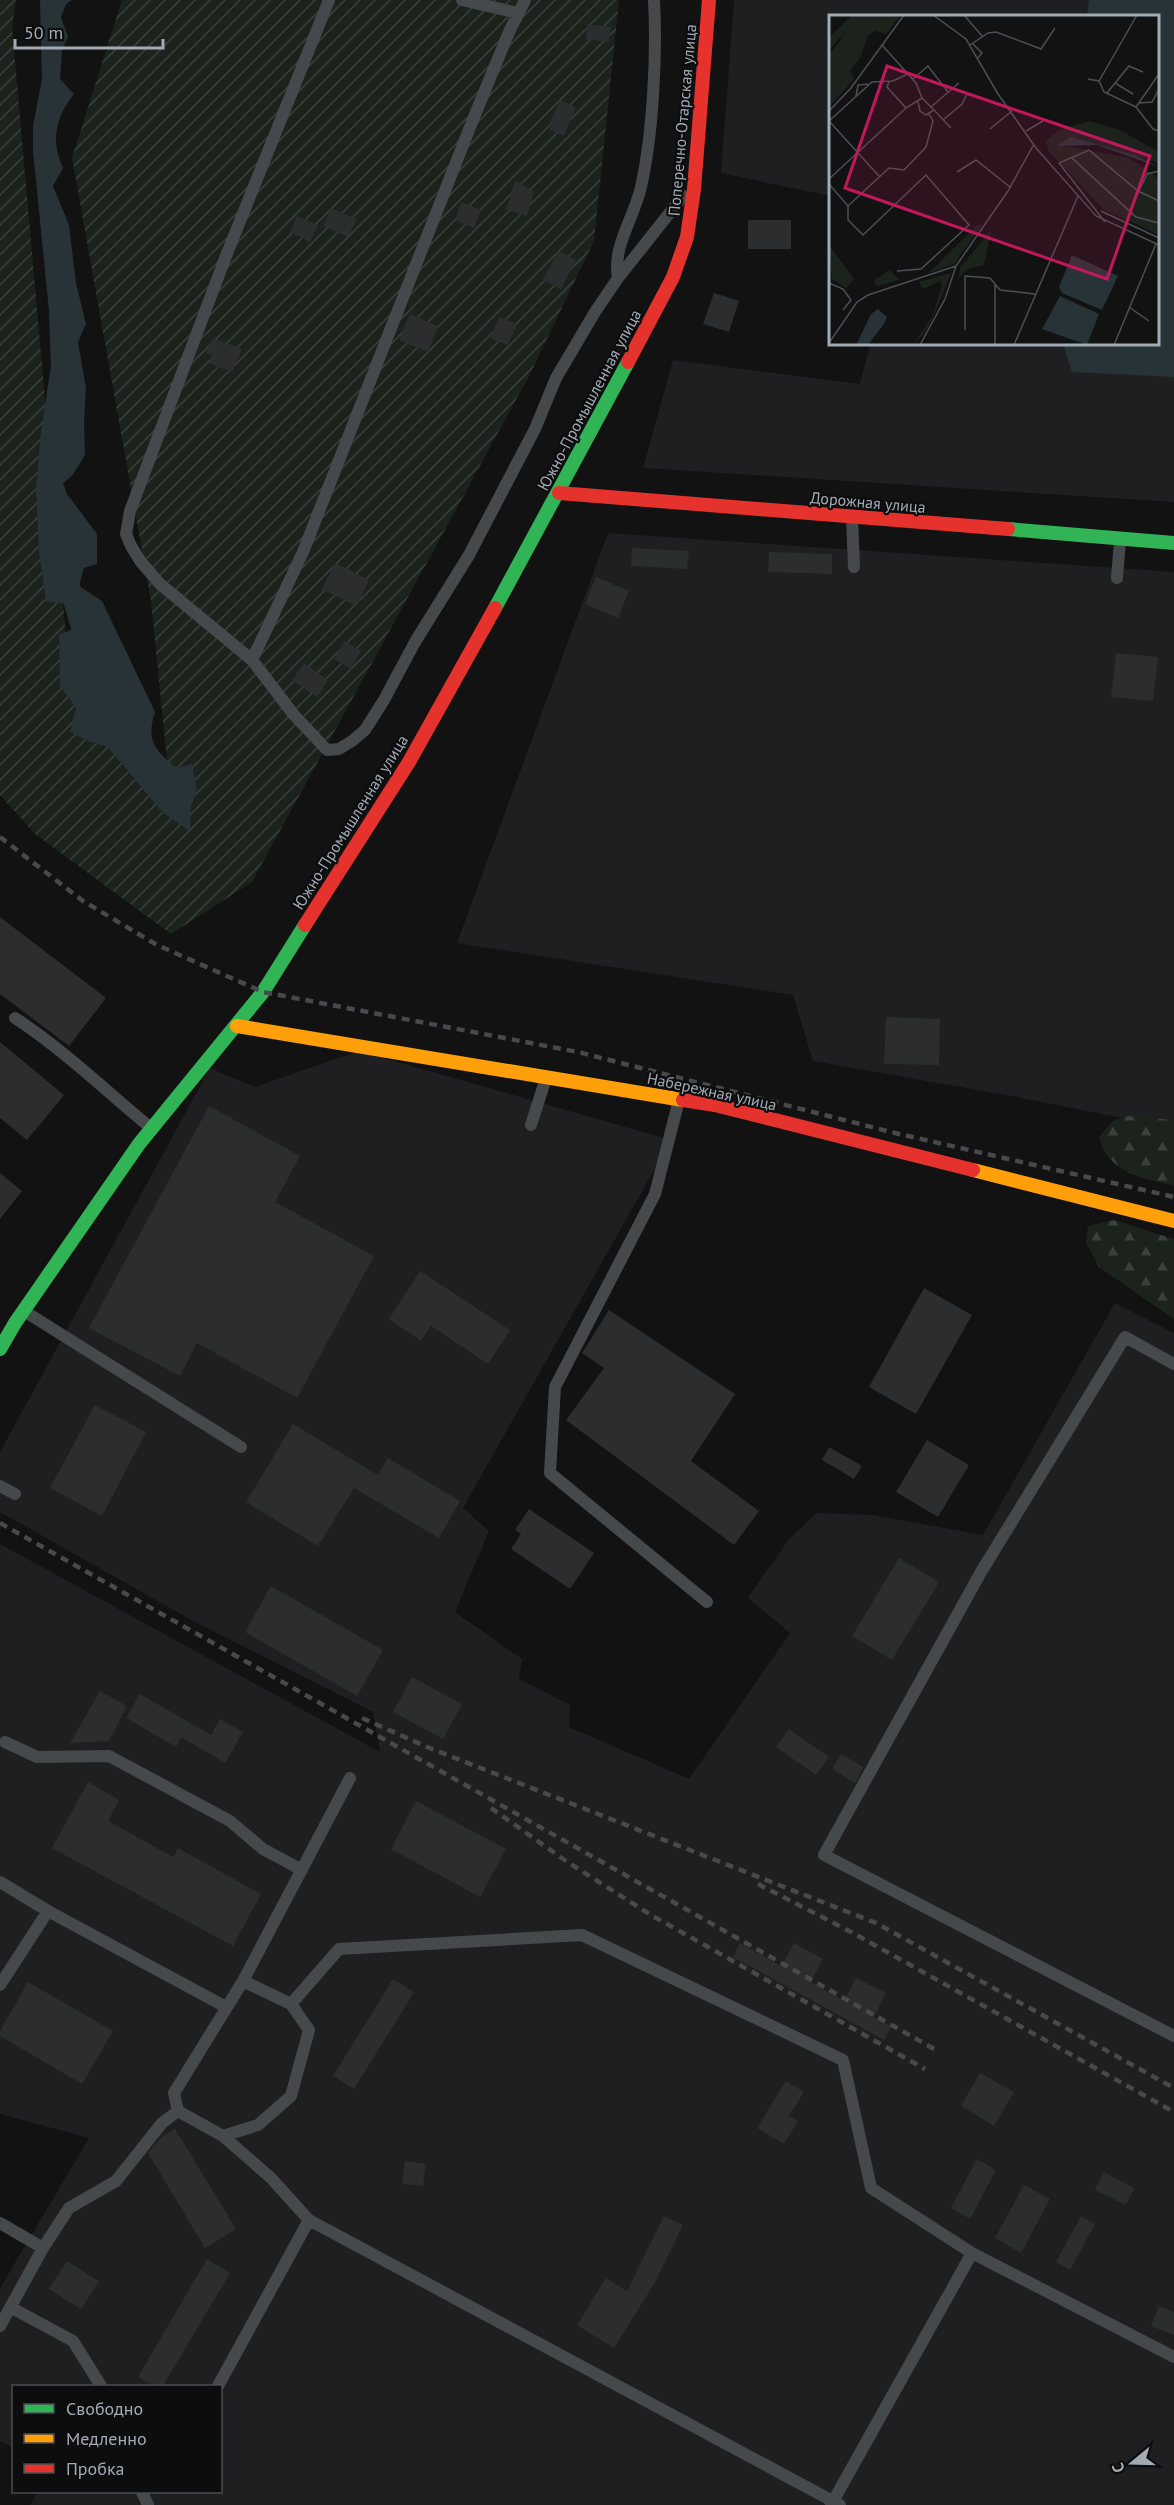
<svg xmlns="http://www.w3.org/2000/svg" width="1174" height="2505" font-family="'PT Sans',sans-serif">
	<defs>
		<pattern id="forest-firs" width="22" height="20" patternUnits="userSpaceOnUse" patternTransform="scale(1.5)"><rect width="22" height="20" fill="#1c231d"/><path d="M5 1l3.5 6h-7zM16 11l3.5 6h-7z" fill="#3a403c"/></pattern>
		<pattern id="garden-furrows" width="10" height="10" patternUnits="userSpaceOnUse" patternTransform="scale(1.5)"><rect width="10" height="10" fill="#1c231d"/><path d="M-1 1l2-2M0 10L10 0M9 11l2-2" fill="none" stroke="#3a403c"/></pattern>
	</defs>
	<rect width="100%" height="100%" fill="#121213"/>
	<!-- built -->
	<path fill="#1f1f21" d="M734,0H1174V502L643,468L673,360L860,384L870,344H1158V16H830V196L721,173Z
		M608,533L1174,572V1128L1006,1095L813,1061L793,995L457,943Z
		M359,1051L671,1140L463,1508L489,1531L455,1612L522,1659L519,1679L570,1705L569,1727L689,1779L790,1633L748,1598L789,1539L817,1513L873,1515L983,1535L1115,1303L1174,1333V2505H30L38,2492H220V2386H14L13,2448L0,2441V2288L89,2138L0,2114V1544L380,1752L373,1712L195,1622L0,1512V1452L210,1068L255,1087Z"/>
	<!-- forest -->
	<path fill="url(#forest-firs)" d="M1127,1116L1174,1120V1186C1142,1178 1108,1173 1099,1137L1114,1120Z
		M1114,1220L1174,1239V1319L1099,1267L1086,1243L1088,1226Z"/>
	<!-- garden -->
	<path fill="url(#garden-furrows)" d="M0,0H16L12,27L71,694L172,811L151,601L72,158L122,0H619L594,241L528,378L252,882L171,934L35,834L0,795Z"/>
	<!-- water -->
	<path fill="#273336" d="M40,0H72L66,4L61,17L68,37L62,50L60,79L74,94C56,117 50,141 63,168L53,186L69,225L76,283L86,324L78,342L86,388L84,423L85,455L72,476L63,483L67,494L97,534V564L84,568L79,586L102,601L155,712C146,741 154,750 177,768L192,764L197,791L191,806L190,831L163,813L108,747L88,741L70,732L76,708L60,686L59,635L75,628L79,614L72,605L46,601L39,552L36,488L41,431L51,366L49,311L33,151V126L42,79Z
		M1089,0H1174V377L1072,372L1063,344H1158V16H1087Z"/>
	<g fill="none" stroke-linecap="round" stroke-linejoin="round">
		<!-- canal -->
		<path stroke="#273336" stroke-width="21" d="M68,581L87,646"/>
	</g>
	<!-- building -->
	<path fill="#2c2d2e" d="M587,24L611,27L609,42L586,39Z
		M560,100L576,107L564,136L550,130L551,126L549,125Z
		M515,180L534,192L527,216L506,210Z
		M461,202L481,210L474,228L455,220Z
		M331,208L357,219L348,237L323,226Z
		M297,216L318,225L310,242L290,232Z
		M748,220H791V249H748Z
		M558,251L576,260L561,289L543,280Z
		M714,293L739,301L729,332L703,324Z
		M410,314L438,326L428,352L399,340Z
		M499,317L517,324L508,345L490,338Z
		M213,338L242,349L232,372L209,363L212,355L206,353Z
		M632,548L689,551L687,569L631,566Z
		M769,552L832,554V574L768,572Z
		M335,563L369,580L357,606L322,589Z
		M596,577L629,591L618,618L585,604Z
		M344,641L361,651L351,669L334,659Z
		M1116,653L1158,657L1153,701L1111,697Z
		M304,663L328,680L317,697L292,680Z
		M0,917L106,998L69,1046L0,994Z
		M886,1017L940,1019L939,1065L884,1064Z
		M0,1042L64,1095L27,1140L0,1118Z
		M209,1106L300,1156L275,1202L374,1256L297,1398L197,1343L180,1376L89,1328Z
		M0,1173L22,1191L0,1219Z
		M420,1271L510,1330L488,1364L431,1326L421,1341L389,1319Z
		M924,1288L972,1315L916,1414L869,1387Z
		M609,1310L735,1394L691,1461L759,1511L734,1545L566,1420L604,1368L582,1353Z
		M95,1405L146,1432L102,1516L50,1488Z
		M293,1424L378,1475L388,1458L460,1501L439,1538L354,1488L318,1546L246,1502Z
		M927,1440L969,1465L938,1517L896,1492Z
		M829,1447L862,1466L854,1479L822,1460Z
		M529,1509L594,1553L570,1589L511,1549L521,1534L515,1530Z
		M899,1558L939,1582L892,1660L852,1636Z
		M271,1586L383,1650L357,1696L245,1632Z
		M412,1677L462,1704L443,1739L393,1712Z
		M100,1691L127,1706L109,1741L70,1743Z
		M140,1694L211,1735L220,1719L243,1732L225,1763L181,1737L176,1747L126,1718Z
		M789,1729L829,1757L816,1775L776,1747Z
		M841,1754L863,1767L855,1783L832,1769Z
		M88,1782L119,1800L108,1821L173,1857L178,1848L261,1894L233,1946L52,1848Z
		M416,1801L506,1849L480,1897L391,1849Z
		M740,1943L781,1966L794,1943L823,1959L810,1982L844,2001L856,1978L886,1993L874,2017L891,2027L884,2040L733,1957Z
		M393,1979L414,1992L354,2089L333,2076Z
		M28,1982L113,2031L82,2084L0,2036V2031Z
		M980,2073L1014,2092L994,2126L961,2106Z
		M786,2081L804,2092L789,2116L798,2121L784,2144L757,2128Z
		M175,2129L236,2229L205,2248L148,2153L162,2137Z
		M977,2159L996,2170L970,2219L951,2208Z
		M405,2161L426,2164L423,2186L402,2184Z
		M1104,2172L1134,2188L1126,2205L1095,2190Z
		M1024,2185L1050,2199L1021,2253L995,2238Z
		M664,2216L683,2225L654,2284L614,2348L577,2325L606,2278L627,2291Z
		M1081,2216L1095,2224L1070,2270L1056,2262Z
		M207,2259L230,2273L163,2386H154L138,2377Z
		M67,2261L99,2281L81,2309L49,2289Z
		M1159,2306L1174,2312V2335L1151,2326Z"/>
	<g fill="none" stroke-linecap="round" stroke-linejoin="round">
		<!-- lane -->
		<path stroke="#46494c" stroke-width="12" d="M329,0L226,256L130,511L126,534L131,546L141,562L160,584L252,660L294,715L327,750L339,749L352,741L365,730L384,700L415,642L469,555L535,429L556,378L595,312L618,278L683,196
			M462,0L518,13
			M618,278C612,247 634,218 641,187C653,133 657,55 654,0
			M852,517L854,567
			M1117,578L1120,541
			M252,660L303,552L472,122L509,32L525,0
			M15,1018C64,1050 106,1091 151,1128
			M679,1100L655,1194L555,1387L550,1473L707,1602
			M531,1125L546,1078
			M24,1311L241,1447
			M1174,1364L1125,1337L981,1572L824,1855L1174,2036
			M0,1486L15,1494
			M5,1742L37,1757L109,1756L230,1821L263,1849L302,1870
			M0,1882L48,1911L226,2007
			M243,1981L350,1778
			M0,1985L48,1911
			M291,2004L339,1949L582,1935L843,2060L871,2188L972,2253L1174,2357
			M223,2136L258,2125L291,2096L309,2030L291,2004L243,1981L174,2093L178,2111L223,2136L271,2178L309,2220
			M0,2223L43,2248
			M10,2307L73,2341L101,2386
			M0,2326L43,2248L69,2208L116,2181L162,2123L178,2111
			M218,2386L309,2220L840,2505
			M142,2492L148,2505
			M831,2505L972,2253"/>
		<!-- fast -->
		<path stroke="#30b455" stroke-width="14" d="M1008,529L1174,543
			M495,608L628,362
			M0,1349L15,1323L139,1144L263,992L305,925"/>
		<!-- slow -->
		<path stroke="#ff9f0a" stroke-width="14" d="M237,1026L683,1100
			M973,1170L1174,1221"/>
		<!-- jam -->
		<path stroke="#e5322d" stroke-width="14" d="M628,362L673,277L687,237L694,189L709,0
			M559,493L1008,529
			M305,925L409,762L495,608
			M683,1100L715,1105L973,1170"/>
		<!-- rail -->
		<path stroke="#47494c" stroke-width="4.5" stroke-dasharray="8 6" stroke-linecap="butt" d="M0,837L83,901L157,945L263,992L578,1052L895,1133L1174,1197
			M0,1523L936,2050
			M362,1718L427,1747L876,1923L1174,2088
			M491,1808L566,1861L651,1915L925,2069
			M758,1884L853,1933L1174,2112"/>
	</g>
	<g text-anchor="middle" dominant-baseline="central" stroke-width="4.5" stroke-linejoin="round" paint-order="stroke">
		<!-- street labels -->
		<g font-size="16" fill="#a2abb5" stroke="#0d0d0e">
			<text transform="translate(682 120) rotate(-85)">Поперечно-Отарская улица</text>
			<text transform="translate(589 400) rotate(-62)">Южно-Промышленная улица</text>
			<text transform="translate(868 502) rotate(5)">Дорожная улица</text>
			<text transform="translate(350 822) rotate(-58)">Южно-Промышленная улица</text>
			<text transform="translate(712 1091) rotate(12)">Набережная улица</text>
		</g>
	</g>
	<!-- overview -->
	<g transform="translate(829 15)">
		<rect width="330" height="330" fill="#121213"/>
		<path d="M23,0H72L57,19L46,16L39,21L31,43L21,56L25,64L0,92V41L19,14L0,35V23Z" fill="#1c231d"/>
		<path d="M148,210H153L125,249L100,258ZM162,215L155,250L139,254L129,264L131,253ZM0,230L25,264L17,273L3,264ZM61,255L70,265L48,271L45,265ZM122,258L101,309L93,321L84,329L103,302L113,270L111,266L94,274L90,267Z" fill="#1c231d"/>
		<path d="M261,106L291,115L330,137V148L245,123L231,130L301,143L330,164V220L274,194L219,135L217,125L232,114Z" fill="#1c231d"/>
		<path d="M242,122L306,140L330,152L268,130L227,131ZM243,240L289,261L273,295L233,278L230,272ZM231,281L270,299L258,330L213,314ZM49,294L58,302L55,309L39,330H27L42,299Z" fill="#273336"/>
		<path fill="none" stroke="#4c4f54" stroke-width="1.5" d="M104,0L137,24L169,79L207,133L267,201L330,230M135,0L153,21M144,29L153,38L148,44M53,30L87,68L93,83M141,30L159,18L167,17L212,34L226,13M84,64L99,51L119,77M259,64L270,66L275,77L307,92L330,59M270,66L308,0M286,68L304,79M278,78L300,51L314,57M27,81L29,70L41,69M310,88L323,87L330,74M102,92L130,68M307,92L324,114L330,116M77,93L93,83L105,95L97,100L91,96L89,87M105,95L122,113M0,96L22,73L75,0M114,105L133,89L138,79M0,106L43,67L64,66L79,59M0,106L50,161M161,114L183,96M197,116L214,106M243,143L307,202L330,208M128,157L147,145L181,172M0,164L77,93L58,72L60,67M0,169L19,191V205L34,220L97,160L140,210L92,254L68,256M19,191L60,153L75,155L97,132L104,106L100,99M301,195L318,159L330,156M272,196L330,223M276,207L230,148L260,135L309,176L330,186M0,268L14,274L22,285L14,295M300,292L320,306M136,315V261L161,263L171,275L206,279M0,328L28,287L39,280L127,251M91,330L116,284L127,251L179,176L205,129M166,330V269M185,330L249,181M285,330L327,229"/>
		<path fill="#c2185b" fill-opacity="0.15" stroke="#c2185b" stroke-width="3" d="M58,51L321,141L278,264L16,173Z"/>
		<rect width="330" height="330" fill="none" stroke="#a2abb5" stroke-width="3"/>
	</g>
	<!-- legend -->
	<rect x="12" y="2385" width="210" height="108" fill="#0d0d0e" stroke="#494c51" stroke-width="1.5"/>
	<rect x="24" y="2404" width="30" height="9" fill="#30b455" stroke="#494c51" stroke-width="1.5"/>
	<text x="66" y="2415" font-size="18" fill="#a2abb5">Свободно</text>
	<rect x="24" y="2434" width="30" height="9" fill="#ff9f0a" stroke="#494c51" stroke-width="1.5"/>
	<text x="66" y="2445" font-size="18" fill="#a2abb5">Медленно</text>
	<rect x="24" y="2464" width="30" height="9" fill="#e5322d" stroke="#494c51" stroke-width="1.5"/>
	<text x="66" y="2475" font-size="18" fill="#a2abb5">Пробка</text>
	<!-- north arrow -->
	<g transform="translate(1132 2463) rotate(251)" stroke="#0d0d0e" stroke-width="4.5" paint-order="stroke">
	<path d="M0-4.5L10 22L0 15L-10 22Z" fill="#a2abb5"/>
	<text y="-9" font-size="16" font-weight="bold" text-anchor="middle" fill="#a2abb5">С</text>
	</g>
	<!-- scale -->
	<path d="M15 39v9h148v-9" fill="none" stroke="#a2abb5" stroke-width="3"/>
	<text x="24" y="39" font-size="18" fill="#a2abb5" stroke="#0d0d0e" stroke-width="4.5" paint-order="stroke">50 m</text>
</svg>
